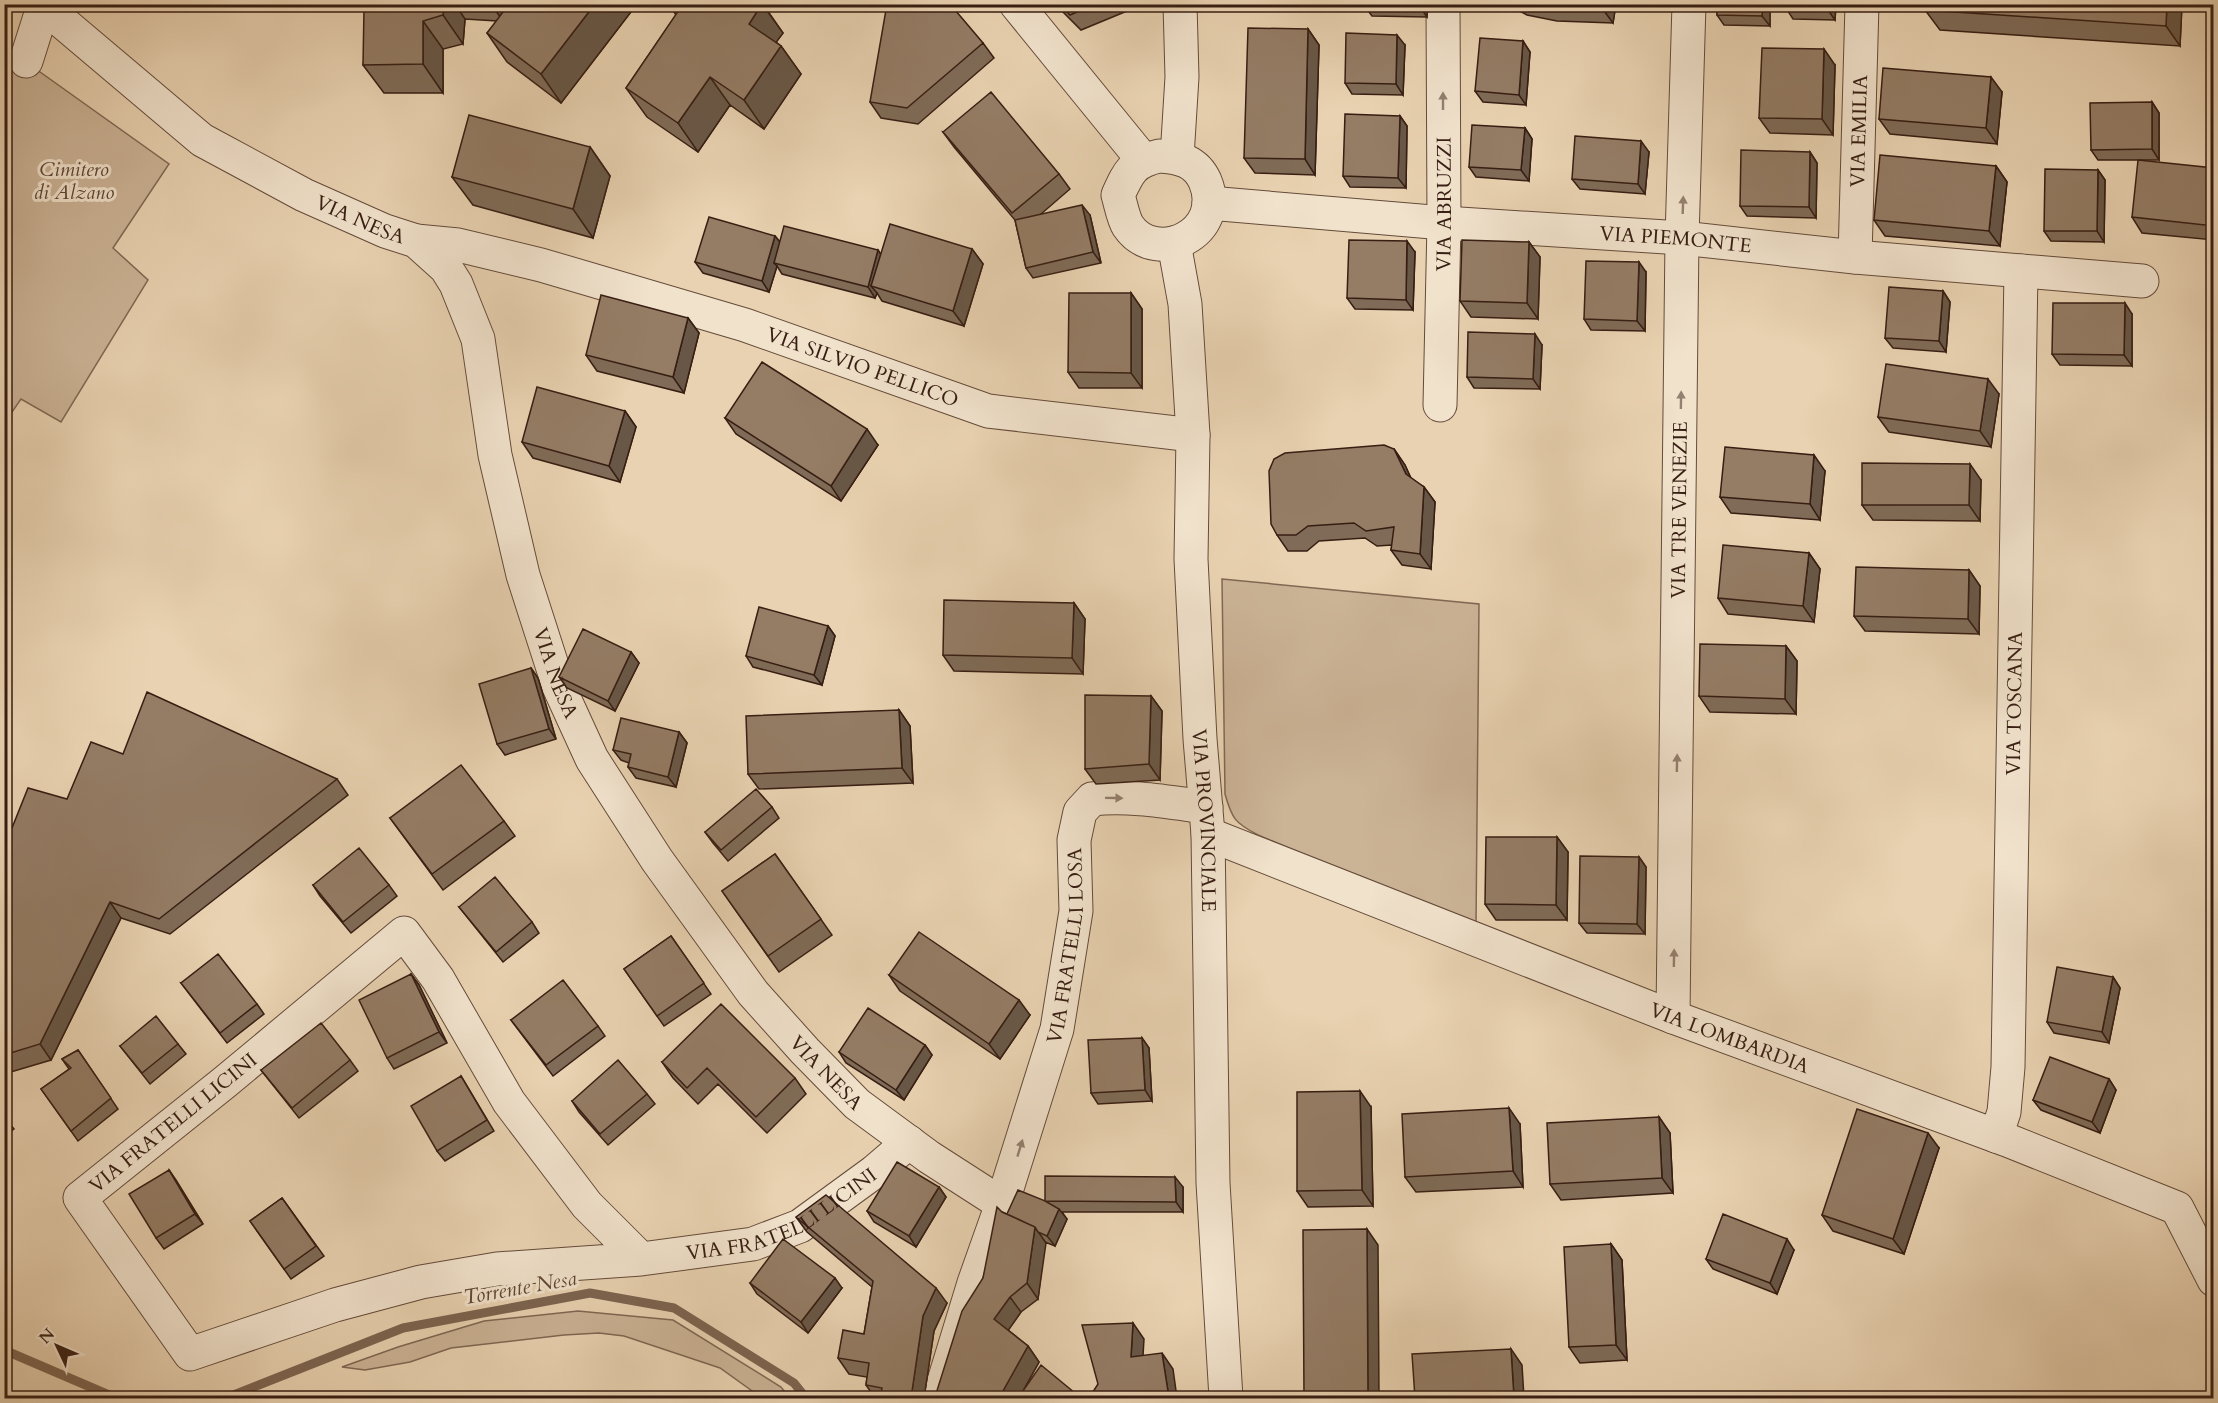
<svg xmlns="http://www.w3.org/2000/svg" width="2218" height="1403" font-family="Cardo,serif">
	<rect width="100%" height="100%" fill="#e9d2b1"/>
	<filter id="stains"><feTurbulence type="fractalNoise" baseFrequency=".00333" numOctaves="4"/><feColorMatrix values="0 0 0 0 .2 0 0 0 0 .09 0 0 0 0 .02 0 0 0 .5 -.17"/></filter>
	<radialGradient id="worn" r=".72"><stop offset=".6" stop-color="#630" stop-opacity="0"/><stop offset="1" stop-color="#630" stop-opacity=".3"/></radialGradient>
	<!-- green -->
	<path fill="#cbb396" stroke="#816854" stroke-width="1.5" d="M5,47L169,164L113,248L148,280L61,422L21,399L5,422Z
		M1222,579L1479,604L1476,926L1258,835C1235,823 1232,819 1225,794Z
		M578,1311L673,1320L781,1387L790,1398H762L720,1368L624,1336L599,1333L564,1335L451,1348L410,1362L365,1370L342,1367L398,1347L484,1321Z"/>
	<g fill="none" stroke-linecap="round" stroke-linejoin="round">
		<!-- stream -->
		<path stroke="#7d6551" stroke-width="9" d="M4,1350L116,1398
			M226,1398L403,1328L590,1293L674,1308L794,1383L806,1398"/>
		<!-- minor casing -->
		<g stroke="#644b3a" stroke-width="35">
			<g id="minor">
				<path id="s1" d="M41,4L202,140L304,195L385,231L416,241L446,268L456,284L478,339L495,455L523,575L559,687L592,759L657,860L753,993L805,1051L857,1104L929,1157L1002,1204"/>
				<path d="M1016,4L1143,160"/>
				<path d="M26,61L44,4"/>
				<path d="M1159,156C1179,157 1196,161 1205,181C1227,233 1156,267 1128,226C1123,218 1121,205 1118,195C1129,171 1133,162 1159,156Z"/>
				<path d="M1177,157L1182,77L1180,4"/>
				<path id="s2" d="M1209,203L1444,223L1682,238L1855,257L2142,281"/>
				<path id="s3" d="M416,241L458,245L541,265L745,325L988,411L1193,435"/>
				<path id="s4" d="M1174,243L1185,304L1193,435L1191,559L1200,739L1208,834L1213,1183L1226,1398"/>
				<path id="s5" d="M1855,257L1862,4"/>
				<path id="s6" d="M1440,405L1444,223L1443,4"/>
				<path id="s7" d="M1208,834L1673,1017L2007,1140L2177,1208L2214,1280"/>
				<path id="s8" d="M1673,1017L1682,238L1689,4"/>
				<path id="s9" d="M1996,1136L2004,1112L2008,1067L2021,271"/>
				<path id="s10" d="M641,1259L587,1205L509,1102L438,979L404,933L225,1082L80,1198L190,1354L335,1305L421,1282L497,1269L641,1259L753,1244L800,1226L874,1172L909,1142"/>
				<path id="s11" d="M941,1398L944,1381L974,1283L1002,1204L1057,1029L1076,911L1074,840L1080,812L1092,799C1130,795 1168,802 1206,807"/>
			</g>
		</g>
		<!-- minor -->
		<use href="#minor" stroke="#f1e2cc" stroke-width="33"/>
	</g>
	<!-- wall -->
	<path fill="#7f6b57" stroke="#371e13" stroke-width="1.5" d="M375,4H504L503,12L509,4H637L561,103L507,62L487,33L497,21L465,19L463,44L443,49V93H384L363,65Z
		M669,4H763L783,33L776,42L781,46L801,74L764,129L730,105L698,152L647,117L626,88L676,15Z
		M807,4H817L812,9Z
		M1055,4H1144L1081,30Z
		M1363,4H1428L1427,17L1372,16Z
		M1506,4H1616L1613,23L1557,21L1527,15Z
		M1717,4H1770V26L1724,25L1717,15Z
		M1786,4H1836L1835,20L1793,19L1786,8Z
		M1925,4H2182L2180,46L1940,30L1925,10Z
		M1308,29L1319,45L1315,175L1255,173L1244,158Z
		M1523,41L1530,52L1526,105L1483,102L1475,91Z
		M983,43L994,58L918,124L881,118L870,102Z
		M1405,45L1403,95L1352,94L1345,83Z
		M1835,65L1833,135L1770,133L1759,118Z
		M2002,92L1997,144L1890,134L1879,119Z
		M2152,102L2159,113V160H2098L2091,150Z
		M1400,116L1407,126L1406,188L1350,187L1343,176Z
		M1525,128L1532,139L1529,181L1476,177L1469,167Z
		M943,132L1059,174L1070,189L1041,214L1090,215L1101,263L1033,278L1026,268L1015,220L954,147Z
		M590,147L610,176L593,238L473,205L452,177Z
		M1649,152L1645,194L1580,189L1572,179Z
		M1810,152L1817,163L1816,218L1747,216L1740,206Z
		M1996,166L2007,182L2000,246L1885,236L1874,220Z
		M2214,168V240L2142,233L2132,217Z
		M2098,170L2105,180L2104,242L2051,241L2044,231Z
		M775,236L780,242L878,250L881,255L972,249L983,264L964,326L882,301L877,293L875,298L782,274L777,266L769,292L703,273L695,262Z
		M1529,242L1540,257L1538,319L1471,317L1460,301Z
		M1415,252L1413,310L1355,309L1347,298Z
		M1646,272L1645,331L1591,330L1584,319Z
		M1943,291L1950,302L1946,352L1893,348L1885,338Z
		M1131,293L1142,309V388H1079L1068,372Z
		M2132,314V366L2060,365L2052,354Z
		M688,318L699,333L684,393L597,371L586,355Z
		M1542,345L1540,389L1474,388L1467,377Z
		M1999,394L1991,447L1889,432L1878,417Z
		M625,411L636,427L620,482L533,458L522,442Z
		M725,418L878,445L841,501L736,434Z
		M1394,449L1405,465L1411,478L1424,487L1435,502L1431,569L1402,565L1391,550L1392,545L1377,546L1365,538L1319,541L1307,551H1288L1277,535Z
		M1825,471L1820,520L1731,513L1720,497Z
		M1981,480L1980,521L1873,520L1862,505Z
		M1809,553L1820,569L1814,622L1728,614L1718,598Z
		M1969,570L1980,586L1979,634L1865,631L1854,616Z
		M1074,603L1085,619L1083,674L954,671L943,655Z
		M828,626L835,636L822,685L753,667L746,656Z
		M1786,646L1797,661L1796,714L1710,712L1699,696Z
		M631,652L639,663L615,711L567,688L559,677Z
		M531,668L538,678L556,739L505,755L497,744Z
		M1151,696L1162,711L1160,780L1096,784L1085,769Z
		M899,710L910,726L913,783L759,789L748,774Z
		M679,732L687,743L676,787L636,778L628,767L629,763L621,760L613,750Z
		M123,754L337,779L348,795L170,934L121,918L51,1060L4,1074V848L67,799Z
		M772,807L779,818L728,861L713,843L705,832Z
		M390,818L504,821L515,836L443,890Z
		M1557,837L1568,852L1567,920H1496L1485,904Z
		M775,854L832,935L779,972L722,891Z
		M1639,857L1646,867L1645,934L1587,933L1579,923Z
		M313,885H389L397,896L351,933L320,896Z
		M459,907L532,922L539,933L503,962Z
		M671,936L711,994L664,1026L624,969Z
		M411,974L419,985L447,1043L394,1069L387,1058Z
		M889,975L1030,1015L1000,1059L900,991Z
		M2113,977L2120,988L2109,1043L2054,1033L2047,1022Z
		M181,983L257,1004L264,1014L227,1043Z
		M511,1020L598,1026L605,1036L553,1076Z
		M1142,1038L1149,1048L1152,1101L1098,1104L1091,1093Z
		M178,1044L186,1054L150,1084L120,1046Z
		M925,1045L932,1055L904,1100L846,1063L839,1052Z
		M78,1050L118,1109L78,1141L41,1089L69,1069L62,1059Z
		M350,1060L358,1071L299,1118L261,1070Z
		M662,1062L795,1078L806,1094L767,1133L718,1084L698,1104L673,1078Z
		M461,1076L494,1131L445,1161L437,1151Z
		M2109,1079L2116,1090L2100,1133L2041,1110L2033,1100Z
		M647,1094L655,1104L608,1145L579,1112L572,1101Z
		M1371,1107L1373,1206L1308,1207L1297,1191Z
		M4,1117L14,1129L4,1137Z
		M1659,1117L1670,1133L1673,1193L1561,1200L1550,1184Z
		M1520,1124L1523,1187L1416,1192L1405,1177Z
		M1939,1148L1904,1254L1833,1231L1822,1215Z
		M169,1170L203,1224L164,1249L156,1238Z
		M939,1187L946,1197L916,1247L874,1222L867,1211Z
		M1183,1187V1212H1062L1067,1219L1055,1246L1045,1242L1038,1299L1021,1312L1008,1330L1028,1346L1039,1362L1022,1393L1081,1398H936L935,1397L983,1278L1002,1212L1007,1214L1045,1201Z
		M282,1198L324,1256L291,1279L250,1221Z
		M796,1217L947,1303L934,1331L924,1398H875L866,1385L867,1377L849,1374L838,1358L864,1334L872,1287L807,1232Z
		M1611,1244L1622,1260L1627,1360L1580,1363L1569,1347Z
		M1794,1250L1777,1294L1713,1269L1706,1259Z
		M750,1283L842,1288L808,1333L757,1294Z"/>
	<!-- shaded-wall -->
	<path fill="#685747" stroke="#371e13" stroke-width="1.5" d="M444,4H455L465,19L463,44L443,15Z
		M491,4H504L503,21Z
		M595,4H637L561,103L541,74Z
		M762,4L783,33L769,52L749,24Z
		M1418,4H1428L1427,17Z
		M1599,4H1616L1613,23Z
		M1763,4H1770V26L1762,16Z
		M1828,4H1836L1835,20L1828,10Z
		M2167,4H2182L2180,46L2166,26Z
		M423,21L443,49V93L423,64Z
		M1308,29L1319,45L1315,175L1305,159Z
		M1397,35L1405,45L1403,95L1396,84Z
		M1523,41L1530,52L1526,105L1519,95Z
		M781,46L801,74L764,129L744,100Z
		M1824,49L1835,65L1833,135L1822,119Z
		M710,77L730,105L698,152L678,123Z
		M1991,77L2002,92L1997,144L1986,128Z
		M2152,102L2159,113V160L2152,149Z
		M1400,116L1407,126L1406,188L1398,178Z
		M1525,128L1532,139L1529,181L1521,170Z
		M1641,141L1649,152L1645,194L1638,184Z
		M590,147L610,176L593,238L573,209Z
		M1810,152L1817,163L1816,218L1809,207Z
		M1996,166L2007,182L2000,246L1989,231Z
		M2098,170L2105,180L2104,242L2097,231Z
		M1082,205L1090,215L1101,263L1093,252Z
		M775,236L783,246L774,263L777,266L769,292L762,281Z
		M1407,241L1415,252L1413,310L1406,300Z
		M1529,242L1540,257L1538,319L1527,303Z
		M972,249L983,264L964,326L953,311Z
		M878,250L885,261L871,286L877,293L875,298L868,287Z
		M1639,262L1646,272L1645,331L1637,321Z
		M1943,291L1950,302L1946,352L1939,341Z
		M1131,293L1142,309V388L1131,373Z
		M2125,303L2132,314V366L2124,355Z
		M688,318L699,333L684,393L673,377Z
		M1535,334L1542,345L1540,389L1533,379Z
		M1988,379L1999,394L1991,447L1980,431Z
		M625,411L636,427L620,482L609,466Z
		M867,429L878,445L841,501L831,486Z
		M1394,449L1405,465L1416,490L1406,474Z
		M1814,455L1825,471L1820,520L1810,504Z
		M1970,464L1981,480L1980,521L1969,505Z
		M1424,487L1435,502L1431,569L1420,554Z
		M1809,553L1820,569L1814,622L1803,606Z
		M1969,570L1980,586L1979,634L1968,619Z
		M1074,603L1085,619L1083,674L1072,658Z
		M828,626L835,636L822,685L814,675Z
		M1786,646L1797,661L1796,714L1785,699Z
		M631,652L639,663L615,711L608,701Z
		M531,668L538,678L556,739L549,729Z
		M1151,696L1162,711L1160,780L1149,764Z
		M899,710L910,726L913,783L902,768Z
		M679,732L687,743L676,787L668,777Z
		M1557,837L1568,852L1567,920L1556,905Z
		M1639,857L1646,867L1645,934L1637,924Z
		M110,902L121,918L51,1060L40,1044Z
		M411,974L419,985L447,1043L439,1032Z
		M2113,977L2120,988L2109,1043L2102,1032Z
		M1019,1000L1030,1015L1000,1059L989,1044Z
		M1142,1038L1149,1048L1152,1101L1145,1090Z
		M925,1045L932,1055L904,1100L896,1090Z
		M2109,1079L2116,1090L2100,1133L2092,1122Z
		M1360,1091L1371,1107L1373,1206L1362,1190Z
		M1509,1108L1520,1124L1523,1187L1513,1171Z
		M1659,1117L1670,1133L1673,1193L1662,1178Z
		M1928,1133L1939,1148L1904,1254L1893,1239Z
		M169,1170L176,1180L203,1224L195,1214Z
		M1175,1177L1183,1187V1212L1176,1202Z
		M939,1187L946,1197L916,1247L909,1236Z
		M1059,1209L1067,1219L1055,1246L1047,1236Z
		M1035,1227L1046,1243L1038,1299L1027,1283Z
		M1367,1229L1378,1245L1379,1398H1368Z
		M1787,1239L1794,1250L1777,1294L1770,1283Z
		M1611,1244L1622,1260L1627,1360L1616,1345Z
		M835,1278L842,1288L808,1333L801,1322Z
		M936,1288L947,1303L934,1331L924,1398H911L923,1316Z
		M1010,1297L1021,1312L1005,1335L994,1319Z
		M1133,1323L1144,1339L1142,1373L1131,1357Z
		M1028,1346L1039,1362L1019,1398H999Z
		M1511,1349L1522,1365L1524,1398H1514Z
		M1162,1353L1173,1369L1177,1398H1169Z"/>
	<!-- building -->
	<path fill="#947c65" stroke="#371e13" stroke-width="1.5" d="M375,4H444L443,15L423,21V64L363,65L364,8Z
		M509,4H595L541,74L487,33Z
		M671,4H762L749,24L781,46L744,100L710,77L678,123L626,88L679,10Z
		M887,4H950L983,43L907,108L870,102Z
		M1060,4H1095L1070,15Z
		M1717,4H1763L1762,16L1717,15Z
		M1786,4H1828V10L1786,8Z
		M1925,4H2167L2166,26L1925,10Z
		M1248,28L1308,29L1305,159L1244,158Z
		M1346,33L1397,35L1396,84L1345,83Z
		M1480,38L1523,41L1519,95L1475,91Z
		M1762,48L1824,49L1822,119L1759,118Z
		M1883,68L1991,77L1986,128L1879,119Z
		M991,92L1059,174L1012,213L943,132Z
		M2152,102V149L2091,150L2090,103Z
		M1345,114L1400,116L1398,178L1343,176Z
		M469,115L590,147L573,209L452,177Z
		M1472,125L1525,128L1521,170L1469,167Z
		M1575,136L1641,141L1638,184L1572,179Z
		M1741,150L1810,152L1809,207L1740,206Z
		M1880,155L1996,166L1989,231L1874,220Z
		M2138,160L2214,168V226L2132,217Z
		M2045,169L2098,170L2097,231H2044Z
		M1082,205L1093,252L1026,268L1015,220Z
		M709,217L775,236L762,281L695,262Z
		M890,224L972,249L953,311L871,286Z
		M784,226L878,250L868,287L774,263Z
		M1349,240L1407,241L1406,300L1347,298Z
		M1462,240L1529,242L1527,303L1460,301Z
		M1586,261L1639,262L1637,321L1584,319Z
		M1889,287L1943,291L1939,341L1885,338Z
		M1069,293H1131V373L1068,372Z
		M601,295L688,318L673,377L586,355Z
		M2053,303H2125L2124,355L2052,354Z
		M1468,332L1535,334L1533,379L1467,377Z
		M762,362L867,429L831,486L725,418Z
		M1886,364L1988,379L1980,431L1878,417Z
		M537,387L625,411L609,466L522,442Z
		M1384,445L1394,449L1406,474L1424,487L1420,554L1391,550L1394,527L1366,531L1354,523L1308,526L1296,535H1277L1271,524L1269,471L1274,459L1285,453Z
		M1725,447L1814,455L1810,504L1720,497Z
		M1862,463L1970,464L1969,505H1862Z
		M1723,545L1809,553L1803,606L1718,598Z
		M1856,567L1969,570L1968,619L1854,616Z
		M944,600L1074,603L1072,658L943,655Z
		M759,607L828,626L814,675L746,656Z
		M583,629L631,652L608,701L559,677Z
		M1700,644L1786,646L1785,699L1699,696Z
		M531,668L549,729L497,744L479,684Z
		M147,692L337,779L159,919L110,902L40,1044L4,1055V848L28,788L67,799L91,742L123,754Z
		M1085,695L1151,696L1149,764L1085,769Z
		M899,710L902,768L748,774L746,716Z
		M621,718L679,732L668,777L628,767L631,754L613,750Z
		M461,765L504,821L432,874L390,818Z
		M756,789L772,807L721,850L705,832Z
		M1486,837H1557L1556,905L1485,904Z
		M359,848L389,885L343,922L313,885Z
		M775,854L821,919L768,956L722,891Z
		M1580,856L1639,857L1637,924L1579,923Z
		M495,877L532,922L496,952L459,907Z
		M919,932L1019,1000L989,1044L889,975Z
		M671,936L704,983L657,1016L624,969Z
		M218,954L257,1004L220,1033L181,983Z
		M2057,967L2113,977L2102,1032L2047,1022Z
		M411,974L439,1032L387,1058L359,1000Z
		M563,980L598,1026L546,1065L511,1020Z
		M721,1004L795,1078L756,1117L707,1068L687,1088L662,1062Z
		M868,1008L925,1045L896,1090L839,1052Z
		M156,1016L178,1044L142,1073L120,1046Z
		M321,1023L350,1060L292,1108L261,1070Z
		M1142,1038L1145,1090L1091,1093L1088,1040Z
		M78,1050L111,1098L71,1131L41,1089L71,1068L62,1059Z
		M2050,1057L2109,1079L2092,1122L2033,1100Z
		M618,1060L647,1094L600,1134L572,1101Z
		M461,1076L487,1120L437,1151L411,1106Z
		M1360,1091L1362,1190L1297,1191V1092Z
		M1509,1108L1513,1171L1405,1177L1402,1114Z
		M1857,1109L1928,1133L1893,1239L1822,1215Z
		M1659,1117L1662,1178L1550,1184L1547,1123Z
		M897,1162L939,1187L909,1236L867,1211Z
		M169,1170L195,1214L156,1238L129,1194Z
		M1045,1176L1175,1177L1176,1202L1045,1201L1059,1209L1047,1236L1038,1232L1035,1227L1007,1214L1018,1190L1045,1201Z
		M826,1195L936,1288L923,1316L911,1398H880L882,1388L866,1385L869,1363L838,1358L843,1330L864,1334L873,1281L796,1217Z
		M282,1198L316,1246L284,1269L250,1221Z
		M997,1207L1002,1212L1035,1227L1027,1283L1010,1297L994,1319L1028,1346L999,1398H939L935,1397L962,1311L983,1278Z
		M1723,1214L1787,1239L1770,1283L1706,1259Z
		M1367,1229L1368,1398H1304L1303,1230Z
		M783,1239L835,1278L801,1322L750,1283Z
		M1611,1244L1616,1345L1569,1347L1564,1247Z
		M1133,1323L1131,1357L1162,1353L1169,1398H1089L1098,1384L1082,1325Z
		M1511,1349L1514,1398H1415L1412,1354Z
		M1041,1365L1081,1398H1018Z"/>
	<!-- one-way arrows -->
	<defs><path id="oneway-solid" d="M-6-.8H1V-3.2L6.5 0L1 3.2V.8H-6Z" transform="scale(1.5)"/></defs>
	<g fill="#948070">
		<use href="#oneway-solid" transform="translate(1443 101) rotate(-90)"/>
		<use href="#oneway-solid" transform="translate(1683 205) rotate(-88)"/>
		<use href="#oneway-solid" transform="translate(1681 400) rotate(-89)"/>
		<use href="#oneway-solid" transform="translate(1677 763) rotate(-89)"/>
		<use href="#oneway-solid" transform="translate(1114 798) rotate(1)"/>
		<use href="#oneway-solid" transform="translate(1674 958) rotate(-89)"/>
		<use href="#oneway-solid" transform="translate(1020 1148) rotate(-73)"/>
	</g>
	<g text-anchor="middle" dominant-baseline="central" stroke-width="6" stroke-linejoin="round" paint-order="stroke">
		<!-- street labels -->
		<g font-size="20" fill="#371e13" stroke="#f1e2cc">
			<text stroke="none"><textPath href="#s5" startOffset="126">VIA EMILIA</textPath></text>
			<text stroke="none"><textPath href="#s6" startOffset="201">VIA ABRUZZI</textPath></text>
			<text stroke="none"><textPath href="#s1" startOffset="388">VIA NESA</textPath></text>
			<text stroke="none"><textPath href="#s2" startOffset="468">VIA PIEMONTE</textPath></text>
			<text stroke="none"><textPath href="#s3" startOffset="465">VIA SILVIO PELLICO</textPath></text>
			<text stroke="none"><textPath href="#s8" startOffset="507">VIA TRE VENEZIE</textPath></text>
			<text stroke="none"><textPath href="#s1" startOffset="910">VIA NESA</textPath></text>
			<text stroke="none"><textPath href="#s9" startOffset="434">VIA TOSCANA</textPath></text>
			<text stroke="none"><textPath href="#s4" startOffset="579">VIA PROVINCIALE</textPath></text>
			<text stroke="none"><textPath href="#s11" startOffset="471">VIA FRATELLI LOSA</textPath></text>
			<text stroke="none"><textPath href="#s7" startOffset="560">VIA LOMBARDIA</textPath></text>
			<text stroke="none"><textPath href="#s1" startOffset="1396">VIA NESA</textPath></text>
			<text transform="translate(173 1123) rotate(-39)">VIA FRATELLI LICINI</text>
			<text stroke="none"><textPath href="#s10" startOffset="1628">VIA FRATELLI LICINI</textPath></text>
		</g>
		<!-- park labels -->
		<g font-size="20" font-style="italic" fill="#5c4334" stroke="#f1e2cc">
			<text x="74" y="169">Cimitero<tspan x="74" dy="23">di Alzano</tspan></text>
		</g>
		<!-- water labels -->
		<g font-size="21" font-style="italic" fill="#604837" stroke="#f1e2cc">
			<text transform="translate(520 1288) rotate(-10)">Torrente Nesa</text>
		</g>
	</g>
	<!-- margin -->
	<rect width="2218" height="1403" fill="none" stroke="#e9d2b1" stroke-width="24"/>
	<rect x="6" y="6" width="2206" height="1391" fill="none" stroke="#371e13" stroke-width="3"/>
	<rect x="12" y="12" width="2194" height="1379" fill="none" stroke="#371e13" stroke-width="1.5"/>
	<!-- north arrow -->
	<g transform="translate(57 1346) rotate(314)" stroke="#f1e2cc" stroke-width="4.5" paint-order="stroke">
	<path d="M0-4.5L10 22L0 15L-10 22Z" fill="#371e13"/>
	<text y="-9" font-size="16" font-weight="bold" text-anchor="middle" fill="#371e13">N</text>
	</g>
	<rect width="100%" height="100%" filter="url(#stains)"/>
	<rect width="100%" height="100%" fill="url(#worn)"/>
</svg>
